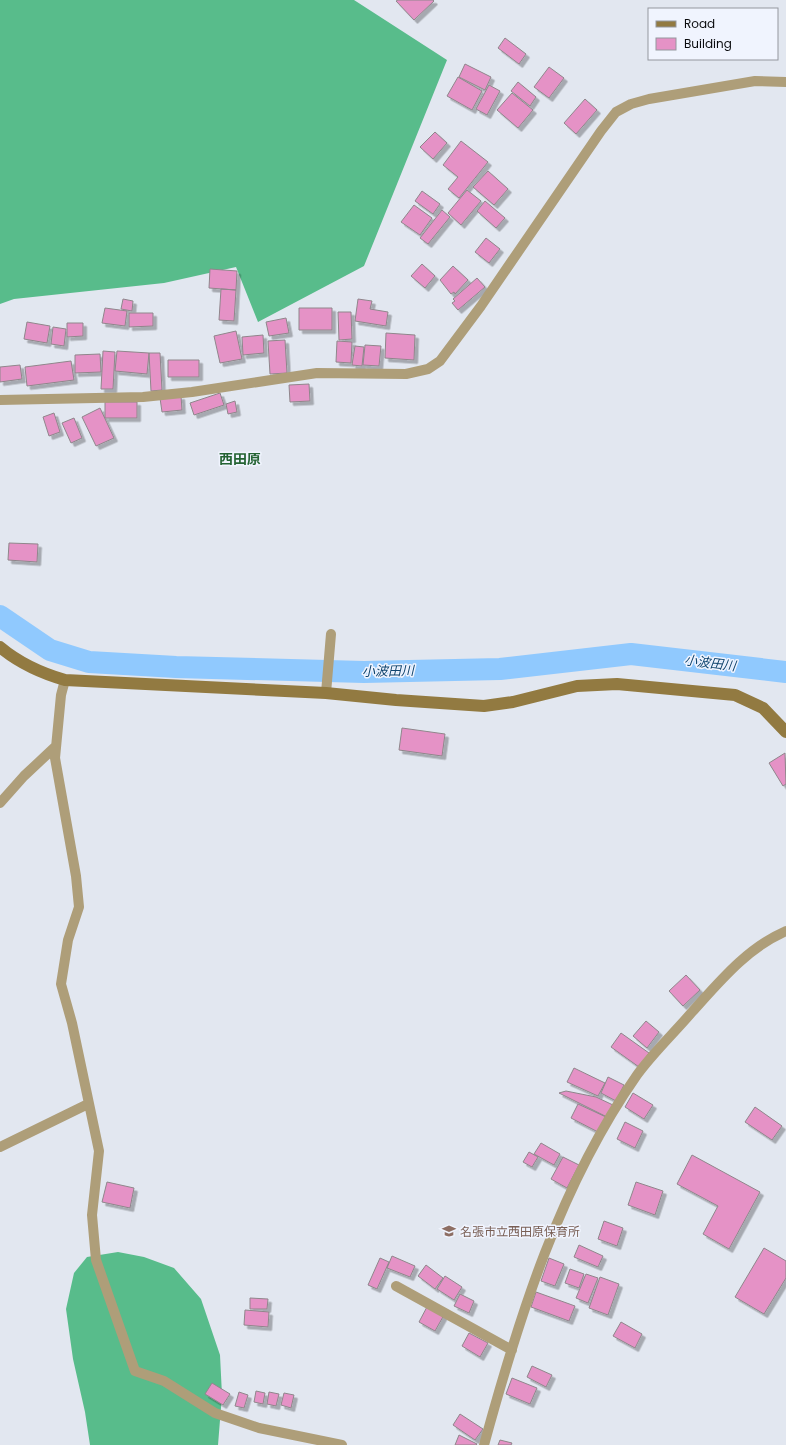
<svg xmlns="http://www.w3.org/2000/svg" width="786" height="1445" font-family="Poppins,'Noto Sans JP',sans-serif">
	<defs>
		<filter id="shadow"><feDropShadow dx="3.5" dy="3.5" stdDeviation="0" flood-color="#0004"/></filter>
	</defs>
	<rect width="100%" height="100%" fill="#e2e7f0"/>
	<!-- forest -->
	<path fill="#58bc8b" d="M0,0H354L447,60L364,266L258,322L236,267L164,283L14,299L0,304Z
		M118,1252L144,1257L174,1268L201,1299L220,1355L222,1395L218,1445H90L85,1412L73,1359L66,1309L74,1273L87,1257Z"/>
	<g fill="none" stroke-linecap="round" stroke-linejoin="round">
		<!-- river -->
		<path stroke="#90c9fe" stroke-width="22" d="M0,616L50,650L89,662L176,667L364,672L500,669L631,654L786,672"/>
	</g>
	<!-- building -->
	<path fill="#e592c6" stroke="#8f868b" filter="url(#shadow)" d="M398,0H433L434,1L414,20L396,1Z
		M505,38L526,54L519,64L498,48Z
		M465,64L491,77L485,90L459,77Z
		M549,67L564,78L549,98L534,87Z
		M458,77L482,91L472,110L447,96Z
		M518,82L536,97L530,106L511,91Z
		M489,85L500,91L487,115L476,109Z
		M512,93L533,110L518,128L497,110Z
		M585,99L597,110L576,134L564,123Z
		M435,132L447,143L433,159L420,147Z
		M461,141L488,162L459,198L448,189L458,177L443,165Z
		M488,171L508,189L494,205L473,187Z
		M467,190L481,201L461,225L448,213Z
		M422,191L440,204L433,214L415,201Z
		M485,201L505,218L496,228L477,211Z
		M414,205L432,218L420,235L401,222Z
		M442,210L450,217L428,244L420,238Z
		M486,238L500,249L489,263L475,252Z
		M422,264L435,276L425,288L411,276Z
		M453,266L468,280L455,294L454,292L451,294L440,280Z
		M210,269L237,271L236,290L209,288Z
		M477,278L485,287L458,310L452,303L455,301L453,299Z
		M221,289L236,290L234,321L219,320Z
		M123,299L133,301L132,311L121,309Z
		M358,299L372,301L370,309L388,312L386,326L355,321Z
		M105,308L127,311L125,326L102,323Z
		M299,308H332V330H299Z
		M338,312H351L352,339L339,340Z
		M129,313H153V326L129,327Z
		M286,318L289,333L269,336L266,322Z
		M27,322L50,326L47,343L24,339Z
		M67,323H83V336L67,337Z
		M53,327L66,329L64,346L51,344Z
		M236,331L242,359L220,363L214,336Z
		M386,333L415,335L414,360L385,358Z
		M263,335L264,353L243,355L242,337Z
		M285,340L287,373L270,374L268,341Z
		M337,341L352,342L351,363L336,362Z
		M365,345L381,346L379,366L363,365Z
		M355,346L364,347L362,366L352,365Z
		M103,351L115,352L113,389H101Z
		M117,351L149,353L147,374L115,371Z
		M149,353H160L162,390L151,391Z
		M100,354L101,372L75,373V355Z
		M168,360H199V377H168Z
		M71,361L74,380L27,386L25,367Z
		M20,365L22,379L0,382V367Z
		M309,384L310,401L290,402L289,385Z
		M220,393L224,405L194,415L190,403Z
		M181,396L182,410L162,412L160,398Z
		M235,401L237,412L228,414L226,404Z
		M105,402H137V418H105Z
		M100,408L114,438L96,446L82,417Z
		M54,413L60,432L49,436L43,417Z
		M74,418L82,438L71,443L62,423Z
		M9,543L38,544L37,562L8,560Z
		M402,728L445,734L442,756L399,750Z
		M785,753L786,784L783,786L769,763Z
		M686,975L700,990L683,1006L669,991Z
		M646,1021L659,1032L647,1048L633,1036Z
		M621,1033L649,1053L639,1067L611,1047Z
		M574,1068L605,1083L598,1096L567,1082Z
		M608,1077L624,1085L616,1101L601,1093Z
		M566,1091L596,1097L613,1105L607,1117L559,1093Z
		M633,1093L653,1105L644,1119L625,1107Z
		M578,1104L606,1117L598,1132L571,1118Z
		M755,1107L782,1126L772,1140L745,1122Z
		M625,1122L643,1131L635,1148L617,1139Z
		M541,1143L560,1154L554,1165L534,1154Z
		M529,1152L538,1157L532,1167L523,1162Z
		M692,1155L760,1192L729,1249L703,1234L718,1206L677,1184Z
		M563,1157L579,1165L567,1188L551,1179Z
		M107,1182L134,1188L130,1208L102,1202Z
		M636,1182L663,1191L655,1215L628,1205Z
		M604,1221L623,1228L617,1246L598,1239Z
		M579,1245L603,1256L598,1267L574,1257Z
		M764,1248L786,1261V1278L764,1314L735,1297Z
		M392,1256L415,1266L410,1277L387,1268Z
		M380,1258L389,1262L377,1289L368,1285Z
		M549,1258L564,1264L555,1286L541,1281Z
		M426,1265L443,1278L435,1289L418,1276Z
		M570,1269L584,1274L579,1288L565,1283Z
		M586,1274L598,1278L588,1303L576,1298Z
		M445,1276L462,1287L454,1300L437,1289Z
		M600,1277L619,1284L608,1315L589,1308Z
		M536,1292L575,1306L569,1321L531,1307Z
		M460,1294L474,1301L469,1313L454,1306Z
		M250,1298L268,1299L267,1309H250Z
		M428,1305L444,1315L435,1331L419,1322Z
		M245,1310L269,1312L268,1327L244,1325Z
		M621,1322L642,1334L635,1348L613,1336Z
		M469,1333L488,1343L480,1357L462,1346Z
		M532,1366L552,1375L546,1387L527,1377Z
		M512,1378L537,1388L530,1404L506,1394Z
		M212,1383L230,1394L223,1405L205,1394Z
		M256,1391L265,1393L263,1404L254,1402Z
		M239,1392L248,1395L244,1408L235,1406Z
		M269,1392L279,1394L276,1406L267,1404Z
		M284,1393L294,1395L291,1408L281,1405Z
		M460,1414L483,1429L475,1440L453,1425Z
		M459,1435L477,1444L476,1445H455Z
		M500,1440L512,1443L511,1445H498Z"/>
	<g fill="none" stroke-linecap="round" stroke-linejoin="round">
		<!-- street -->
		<path stroke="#ae9e79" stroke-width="10" d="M0,400L143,397L192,392L317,373L406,374L428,369L440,361L481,306L601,131L616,112L631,104L649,99L755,81L786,82
			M65,680L61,695L55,758L76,876L79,907L68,940L61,984L72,1023L99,1151L92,1215L96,1260L135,1371L164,1381L215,1413L259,1428L342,1445
			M326,693L331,634
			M0,803L24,776L55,747
			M0,1147L88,1104
			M396,1286L512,1350
			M484,1445C519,1317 560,1185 637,1075C652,1054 675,1032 692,1012C720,981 747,948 786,931"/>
		<!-- secondary -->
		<path stroke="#927a41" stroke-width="12" d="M0,647C19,663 41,673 65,680L326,693L396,700L484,706L513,702L577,686L617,684L735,695L763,708L786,732"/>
	</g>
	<!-- icons -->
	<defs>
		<g id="school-bare" transform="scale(1.08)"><path d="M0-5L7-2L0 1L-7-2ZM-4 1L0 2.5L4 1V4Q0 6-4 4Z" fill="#8d6e63" stroke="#f0f4fe" stroke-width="2.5" paint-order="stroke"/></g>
	</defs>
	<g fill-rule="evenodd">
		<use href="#school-bare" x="449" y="1231"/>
	</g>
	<g text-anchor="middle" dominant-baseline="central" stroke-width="3" stroke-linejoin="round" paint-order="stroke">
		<!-- education labels -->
		<g font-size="12" fill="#785e54" stroke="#f0f4fe" text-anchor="start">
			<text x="460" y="1231">名張市立西田原保育所</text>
		</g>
		<!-- water labels -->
		<g font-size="13" font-style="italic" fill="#0f446e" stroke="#f0f4fe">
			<text transform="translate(710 663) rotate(7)">小波田川</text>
			<text transform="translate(388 671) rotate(-1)">小波田川</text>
		</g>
		<!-- quarter labels -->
		<g font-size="14" font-weight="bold" fill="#246333" stroke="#f0f4fe">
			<text x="240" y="459">西田原</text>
		</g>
	</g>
	<!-- legend -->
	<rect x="648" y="8" width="130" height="52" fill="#f0f4fe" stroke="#94979e"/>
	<rect x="656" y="21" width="20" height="6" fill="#927a41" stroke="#94979e"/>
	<text x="684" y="28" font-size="12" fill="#0a0b0e">Road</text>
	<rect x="656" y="38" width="20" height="12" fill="#e592c6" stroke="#94979e"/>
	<text x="684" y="48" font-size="12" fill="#0a0b0e">Building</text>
</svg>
